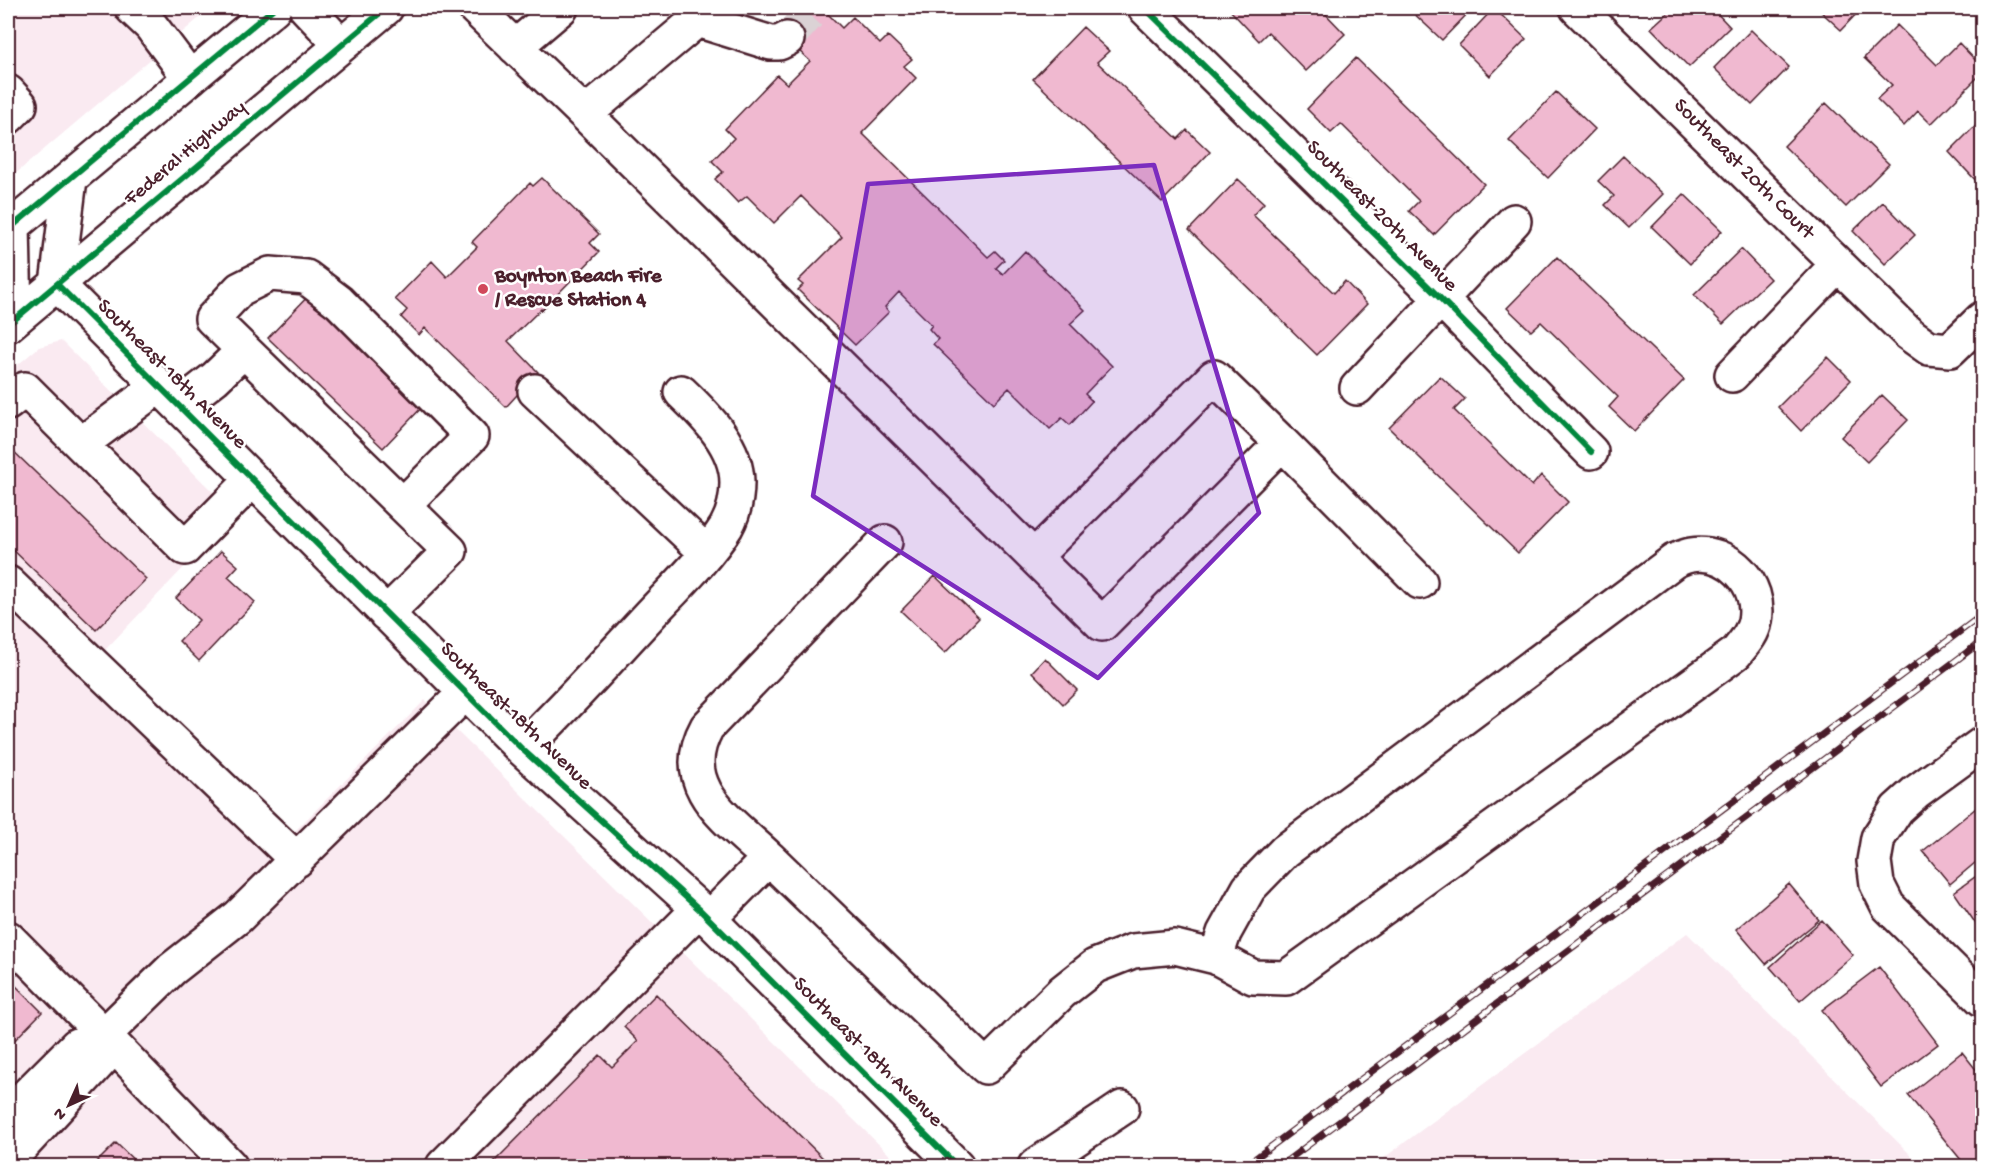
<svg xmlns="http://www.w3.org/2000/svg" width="1990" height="1174" font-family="'Gochi Hand',sans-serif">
	<rect width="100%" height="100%" fill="#fff"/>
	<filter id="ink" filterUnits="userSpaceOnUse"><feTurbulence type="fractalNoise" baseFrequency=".0167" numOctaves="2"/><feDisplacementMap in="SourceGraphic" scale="12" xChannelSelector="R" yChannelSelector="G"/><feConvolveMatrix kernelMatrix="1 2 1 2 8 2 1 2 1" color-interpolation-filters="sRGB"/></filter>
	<g filter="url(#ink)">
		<!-- built -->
		<path fill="#faeaf1" d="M8,8H211L8,180Z
			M61,341L235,514L105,650L293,833L425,700L901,1166H8V373L39,347Z
			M1687,933L1922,1166H1373Z"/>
		<!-- building -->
		<path fill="#f0b9d0" stroke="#4a1f2b" stroke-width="1.5" d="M798,8H822L842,28L853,17L880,44L888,36L912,59L904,66L916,78L862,133L988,257L995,251L1004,260L996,268L1003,274L1025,251L1085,310L1070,324L1112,366L1085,394L1092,401L1070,425L1062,418L1050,429L1009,388L994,403L933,344L938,339L929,329L932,325L899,292L885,307L889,312L855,345L798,290L803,285L798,281L842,237L801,196L774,223L747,196L738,203L715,179L723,172L712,161L734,138L725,129L777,75L787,84L810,61L776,30Z
			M1228,8H1320L1345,34L1306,71L1268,32L1259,41Z
			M1408,8H1473L1442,40Z
			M1494,8L1526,39L1490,76L1459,45Z
			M1673,8H1712L1730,27L1689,67L1651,28Z
			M1817,8H1862L1841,30Z
			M1897,25L1937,65L1959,43L1982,67V73L1931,124L1918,111L1904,126L1877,99L1892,85L1864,58Z
			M1083,27L1109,51L1097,62L1178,139L1187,130L1210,152L1162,202L1033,79Z
			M1751,30L1789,67L1752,105L1714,68Z
			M1356,58L1484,184L1434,235L1409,211L1419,201L1341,124L1331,133L1307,109Z
			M1556,92L1595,129L1548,178L1509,141Z
			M1826,103L1889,164L1846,207L1784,146Z
			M1982,119V187L1949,152Z
			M1623,156L1663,194L1629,228L1605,205L1614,196L1598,181Z
			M542,178L599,234L590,243L599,252L542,310L541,309L508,341L538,372L506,407L425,328L419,335L401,317L407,310L395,299L432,261L447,277L477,247L472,242L530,183L533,186Z
			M1238,179L1264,203L1253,215L1334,293L1345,281L1367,304L1317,355L1189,230Z
			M1684,194L1722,231L1690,264L1652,227Z
			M1883,202L1915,235L1885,264L1853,231Z
			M1741,249L1770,279L1723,324L1694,295Z
			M1557,257L1684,380L1634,431L1609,407L1618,397L1541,322L1531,331L1507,308Z
			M313,291L427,402L383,448L268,338Z
			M1828,357L1851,380L1801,431L1778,407Z
			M1440,376L1465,399L1454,410L1532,486L1541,475L1568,502L1518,553L1389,428Z
			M1882,395L1908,420L1867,462L1841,437Z
			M8,446L146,579L96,630L8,545Z
			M221,551L238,566L228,577L255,602L199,661L179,641L199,620L176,598Z
			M935,576L979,618L945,653L901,611Z
			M1045,658L1077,690L1063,704L1032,672Z
			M1976,808L1982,816V857L1950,884L1923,851Z
			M1982,872V923L1978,927L1954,892Z
			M1789,884L1819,920L1766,964L1736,929Z
			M1822,920L1853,955L1800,1001L1770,967Z
			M1879,967L1938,1044L1881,1087L1822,1010Z
			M8,978L42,1012L8,1047Z
			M656,994L662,1000L831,1166H490L600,1055L612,1067L638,1041L624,1027Z
			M1962,1052L1982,1077V1159L1973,1166H1966L1908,1095Z
			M116,1143L140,1166H93Z"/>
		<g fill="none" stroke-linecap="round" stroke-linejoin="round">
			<!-- minor-tunnel -->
			<path stroke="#dbd2d5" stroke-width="33" stroke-dasharray="33 16" stroke-linecap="butt" d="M787,39L815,8"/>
			<!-- minor casing -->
			<g stroke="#4a1f2b" stroke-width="38">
				<path id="minor" d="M132,8L151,26L190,78
					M306,8L341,45
					M475,8L585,114L697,20L771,43H779L787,39
					M1145,8L1441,299L1591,452
					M1577,8L1908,333L1929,348L1950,350L1982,319
					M515,47L561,8
					M8,92L20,105L8,117
					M585,114L1102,624L1282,443L1420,582
					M57,284L522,749L699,909L957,1166
					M1732,375L1838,264
					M1357,388L1514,221
					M535,391L706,552
					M8,403L25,389L185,548L252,480
					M179,406L215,378L244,350
					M81,444L159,386
					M1034,557L1214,377L1282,443
					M8,583L297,860
					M386,614L450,551L212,319L240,289L270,274L306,277L339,302L472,436L403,505
					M1982,744L1916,792L1897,809L1878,838L1874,861L1877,884L1888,906L1982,999
					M522,749C566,707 607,661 648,617C675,588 705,560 726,527C734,513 737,498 737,483C737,446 706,416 681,392
					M769,858C730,821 674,787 707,727L885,542
					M709,919L769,858L986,1067L1062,992L1095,966L1133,951L1175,947L1216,957L1253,977L1286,978L1736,653C1744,643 1753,634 1755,621C1762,584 1729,549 1691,555C1685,556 1679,559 1674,561L1285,851L1249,888L1224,933L1216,957
					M8,938L104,1035L230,1166
					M8,1114L77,1045L104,1035L172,969L238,917L465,693
					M8,1161L106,1055L104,1035
					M443,1166L699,909
					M1035,1166L1122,1108"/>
			</g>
			<!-- major casing -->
			<g stroke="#4a1f2b" stroke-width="38">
				<path id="major" d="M13,225L15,318
					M8,230L274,8
					M57,284L70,179
					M8,325L386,8"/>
			</g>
			<!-- minor -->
			<use href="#minor" stroke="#fff" stroke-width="33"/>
			<!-- major -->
			<use href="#major" stroke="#fff" stroke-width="33"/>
			<!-- rail casing -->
			<g stroke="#4a1f2b" stroke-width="7">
				<path id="rail" d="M1245,1166L1982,615
					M1280,1166L1982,641"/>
			</g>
			<!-- rail -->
			<use href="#rail" stroke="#fff" stroke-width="4.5" stroke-dasharray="14" stroke-linecap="butt"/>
			<!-- cycleway casing -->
			<g stroke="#fff" stroke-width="10">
				<path id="cycleway" d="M1145,8L1441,299L1591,452
					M8,230L274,8
					M57,284L522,749L699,909L957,1166
					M8,325L386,8"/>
			</g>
			<!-- cycleway -->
			<use href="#cycleway" stroke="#00873e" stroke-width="6"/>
		</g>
	</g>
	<!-- marked area -->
	<path fill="#7b2cbf" fill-opacity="0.2" stroke="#7b2cbf" stroke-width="4.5" stroke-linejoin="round" d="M1154,165L1259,513L1098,678L813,496L868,184Z"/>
	<!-- markers -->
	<circle fill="#d1495b" stroke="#fff" stroke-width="2" cx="483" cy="289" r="6"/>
	<g text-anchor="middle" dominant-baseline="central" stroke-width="5" stroke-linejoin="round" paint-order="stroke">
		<!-- street labels -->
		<g font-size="21" fill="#4a1f2b" stroke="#fff">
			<text transform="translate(186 154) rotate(-40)">Federal Highway</text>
			<text transform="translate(1743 170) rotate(45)">Southeast 20th Court</text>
			<text transform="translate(1381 217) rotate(45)">Southeast 20th Avenue</text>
			<text transform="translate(171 375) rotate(45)">Southeast 18th Avenue</text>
			<text transform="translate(515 717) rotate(44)">Southeast 18th Avenue</text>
			<text transform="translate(867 1053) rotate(45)">Southeast 18th Avenue</text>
		</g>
		<!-- poi labels -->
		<g font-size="21" font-weight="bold" fill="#4a1f2b" stroke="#fff" text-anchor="start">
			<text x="495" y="277">Boynton Beach Fire<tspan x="495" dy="24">/ Rescue Station 4</tspan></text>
		</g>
	</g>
	<!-- margin -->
	<rect width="1990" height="1174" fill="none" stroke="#fff" stroke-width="30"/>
	<rect x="15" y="15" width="1960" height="1144" fill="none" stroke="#4a1f2b" stroke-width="2" filter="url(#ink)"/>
	<!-- north arrow -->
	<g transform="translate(69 1105) rotate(225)" stroke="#ffffff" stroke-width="4.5" paint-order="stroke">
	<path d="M0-4.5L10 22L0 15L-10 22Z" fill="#4a1f2b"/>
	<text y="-9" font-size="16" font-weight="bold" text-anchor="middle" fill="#4a1f2b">N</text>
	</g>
</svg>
